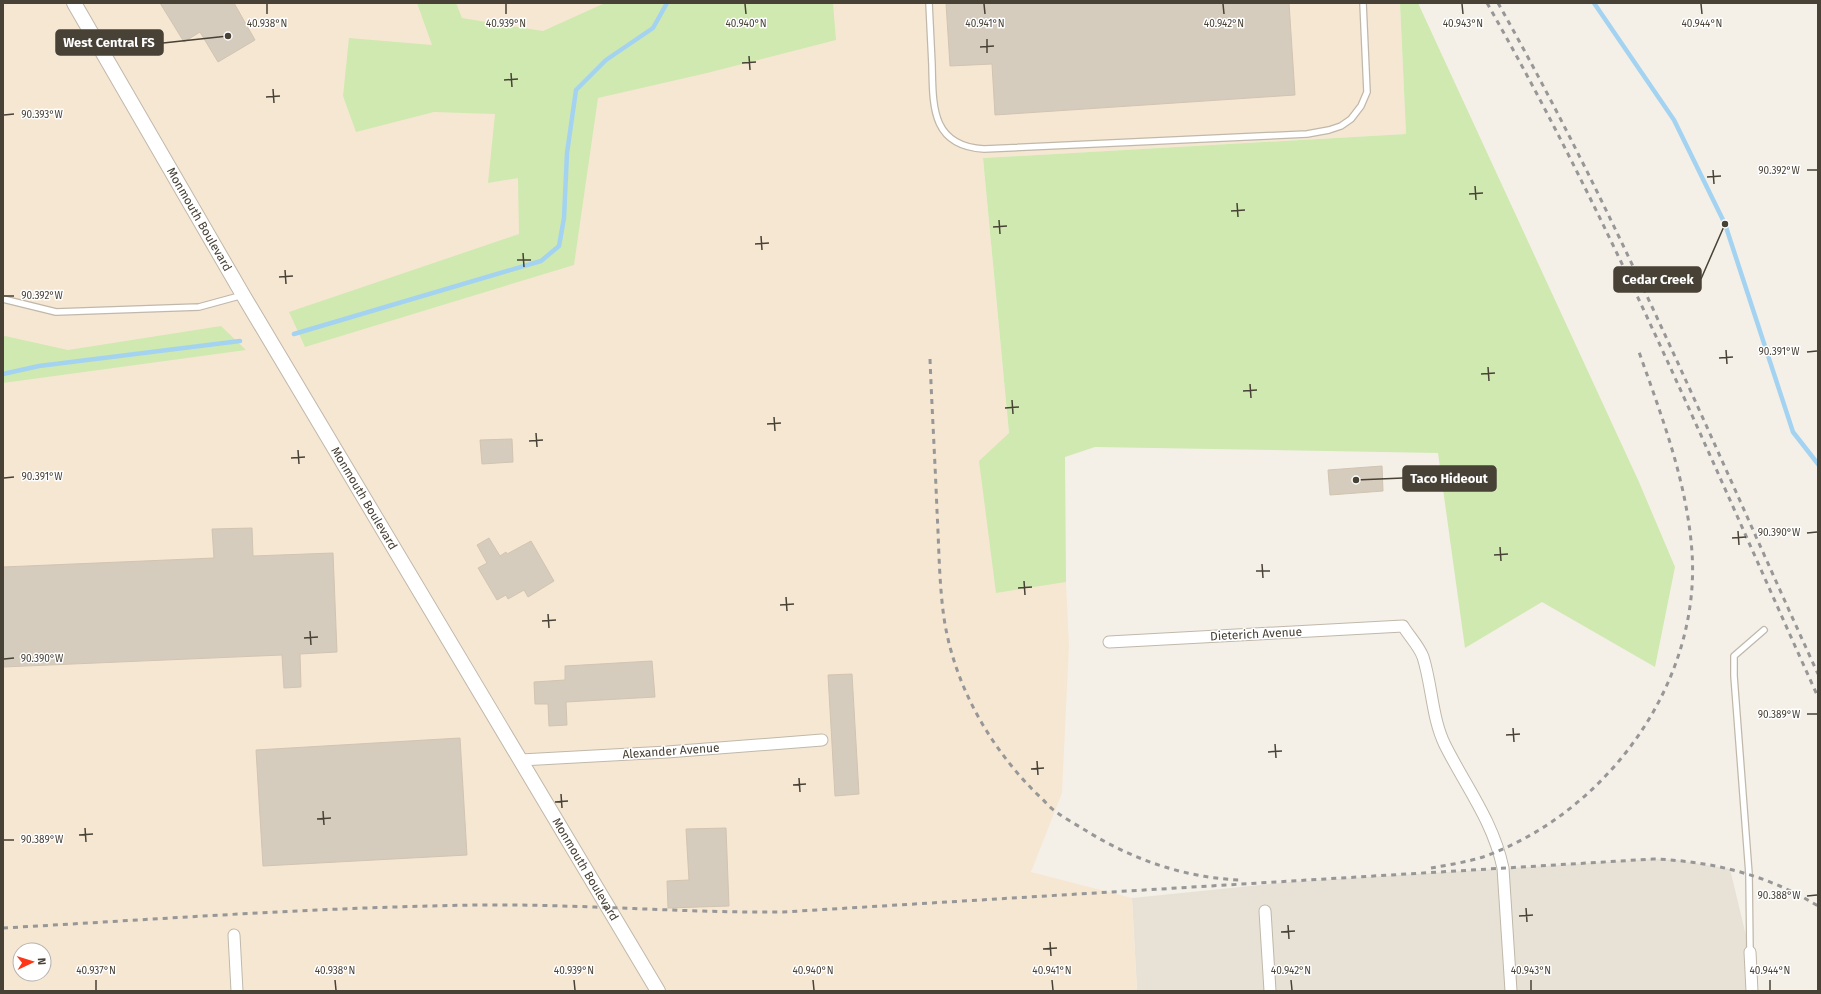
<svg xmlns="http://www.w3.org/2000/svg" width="1821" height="994" font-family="'Fira Sans',sans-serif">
	<rect width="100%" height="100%" fill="#f4f0e8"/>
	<!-- residential -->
	<path fill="#e8e2d6" d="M1653,859L1677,860L1730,869L1750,952L1752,991H1137L1132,898L1290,882Z"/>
	<!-- commercial -->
	<path fill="#f6e7d3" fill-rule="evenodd" d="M3,3H1400L1406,134L983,158L1009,433L1066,582L1069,646L1062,793L1031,872L1132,898L1137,991H3ZM20,950H44V974H20Z"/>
	<!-- green -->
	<path fill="#d0e9b0" d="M417,3H456L462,18L543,31L605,3H833L836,40L707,73L598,98L574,265L305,347L289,312L519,234L518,178L488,183L495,114L434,112L356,132L343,96L349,38L432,45Z
		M1400,3H1418L1639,482L1675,567L1655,667L1542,602L1465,648L1438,453L1095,447L1065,457L1066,582L996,593L979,461L1009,433L983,158L1406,134Z
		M221,326L246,350L3,383V337L5,336L68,350Z"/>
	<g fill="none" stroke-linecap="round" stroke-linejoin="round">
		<!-- stream -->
		<path stroke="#a4d3f1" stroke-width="4.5" d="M1594,3L1674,120L1725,224L1793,432L1818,464
			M294,334L541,261L559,246L564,218L567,153L576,90L606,60L653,28L667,3
			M3,374L39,366L240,341"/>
	</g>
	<!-- building -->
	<path fill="#d6ccbd" stroke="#d1c4b0" d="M160,3H234L255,40L218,62L200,32L184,42Z
		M946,3H1289L1295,95L995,115L992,64L950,66Z
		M512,439L513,462L482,464L480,440Z
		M1382,466L1383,491L1330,495L1328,470Z
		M252,528L253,556L333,553L337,652L300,654L301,687L284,688L282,655L3,667V567L214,558L212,529Z
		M489,538L500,556L506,552L507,554L531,541L554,581L528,597L524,590L508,599L506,595L497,600L478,568L487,563L477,545Z
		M652,661L655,697L566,702L567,725L549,726L548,704H535L534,682L565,680V666Z
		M852,674L859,794L835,796L828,675Z
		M460,738L467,855L263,866L256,750Z
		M726,828L729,906L668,908L667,881L689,880L686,829Z"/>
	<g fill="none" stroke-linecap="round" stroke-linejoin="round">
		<!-- service casing -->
		<g stroke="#c0b8aa" stroke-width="8">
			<path id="service" d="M929,3C930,24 931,44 932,65C933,106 931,146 984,149L1307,134L1329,130L1341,126L1351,119L1361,106L1367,92L1363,3
				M3,299L56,312L199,307L243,295
				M1750,952L1749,874L1734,676V656L1764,630"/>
		</g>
		<!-- minor casing -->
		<g stroke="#c0b8aa" stroke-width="13">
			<path id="minor" d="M1109,642L1403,626C1409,636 1419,646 1423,657C1432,685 1432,719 1445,745C1466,787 1493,821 1503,868L1511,991
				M521,760L667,752L822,740
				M1265,911L1270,991
				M234,935L237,991
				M1750,952L1752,991"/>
		</g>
		<!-- tertiary casing -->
		<g stroke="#c0b8aa" stroke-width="16">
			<g id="tertiary">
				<path id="s1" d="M74,3L243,295L658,991"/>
			</g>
		</g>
		<!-- service -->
		<use href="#service" stroke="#fff" stroke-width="5.5"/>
		<!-- minor -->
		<use href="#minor" stroke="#fff" stroke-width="11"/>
		<!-- tertiary -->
		<use href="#tertiary" stroke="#fff" stroke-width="14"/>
		<!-- rail -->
		<path stroke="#979797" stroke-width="3" stroke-dasharray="5 5" stroke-linecap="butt" d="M1487,3C1614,226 1712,463 1818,697
			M1498,3C1620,219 1715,449 1818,674
			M930,359C932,410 935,460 937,511C939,546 939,583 944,618C954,685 990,748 1038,795C1044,800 1049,807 1055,811C1064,818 1075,824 1085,830C1131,859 1185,878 1240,880
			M1431,868C1448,865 1467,862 1483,857C1606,813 1701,684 1692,552C1687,482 1662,417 1639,352
			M3,928C162,919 321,907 481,905C582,904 682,913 783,912L1653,859C1712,861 1768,875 1818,906"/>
	</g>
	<!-- ticks -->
	<path fill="none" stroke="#484136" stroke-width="1.5" d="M267,4V14M506,4V14M745,4L746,14M984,4L985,14M1223,4L1224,14M1462,4L1463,14M1701,4L1702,14M987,39V53M980,47L994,46M749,56L750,70M742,63L756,62M511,73L512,87M504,80L518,79M273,89L274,103M266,97L280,96M4,115L14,114M1713,170L1714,184M1807,170H1817M1707,177L1721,176M1475,186L1476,200M1469,194L1483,193M1237,203L1238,217M1231,211L1245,210M999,220L1000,234M993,227L1007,226M761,236L762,250M755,244L769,243M523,253L524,267M517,260H531M285,270L286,284M279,277L293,276M4,296H14M1726,350L1727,364M1807,352L1817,351M1719,358L1733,357M1488,367L1489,381M1481,374L1495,373M1250,384L1251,398M1243,391L1257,390M1012,400L1013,414M1005,408L1019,407M774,417L775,431M767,424L781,423M536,433L537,447M529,441L543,440M298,450L299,464M291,458L305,457M4,478L14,477M1738,531L1739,545M1807,533L1817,532M1732,538L1746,537M1500,547L1501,561M1494,555L1508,554M1262,564L1263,578M1256,571H1270M1024,581L1025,595M1018,588L1032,587M786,597L787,611M780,605L794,604M548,614L549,628M542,621L556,620M310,631L311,645M304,638L318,637M4,659L14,658M1807,714H1817M1513,728L1514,742M1506,735L1520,734M1275,744L1276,758M1268,752L1282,751M1037,761L1038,775M1031,769L1044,768M799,778L800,792M793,785L806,784M561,794L562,808M555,802L568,801M323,811L324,825M317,819L331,818M85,828L86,842M79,835L93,834M4,840H14M1807,896L1817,895M1526,908L1527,922M1519,916L1533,915M1288,925L1289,939M1281,932L1295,931M1050,942L1051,956M1043,949L1057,948M96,980V990M335,980L336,990M574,980L575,990M813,980L814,990M1052,980L1053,990M1291,980L1292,990M1531,980V990M1770,980V990"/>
	<g text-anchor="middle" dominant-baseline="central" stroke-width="3" stroke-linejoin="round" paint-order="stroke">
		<!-- street labels -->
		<g font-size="12" fill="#484136" stroke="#fff">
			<text stroke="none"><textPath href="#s1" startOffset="250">Monmouth Boulevard</textPath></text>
			<text stroke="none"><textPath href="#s1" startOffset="574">Monmouth Boulevard</textPath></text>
			<text transform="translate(1256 634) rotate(-3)">Dieterich Avenue</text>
			<text transform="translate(671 751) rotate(-4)">Alexander Avenue</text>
			<text stroke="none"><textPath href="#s1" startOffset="1006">Monmouth Boulevard</textPath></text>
		</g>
	</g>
	<g font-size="10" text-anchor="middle" fill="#484136" stroke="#fff" stroke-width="3" stroke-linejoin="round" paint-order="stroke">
		<text x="267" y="27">40.938°N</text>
		<text x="506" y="27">40.939°N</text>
		<text x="746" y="27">40.940°N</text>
		<text x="985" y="27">40.941°N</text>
		<text x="1224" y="27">40.942°N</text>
		<text x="1463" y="27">40.943°N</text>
		<text x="1702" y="27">40.944°N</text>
		<text x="42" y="118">90.393°W</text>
		<text x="1779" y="174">90.392°W</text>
		<text x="42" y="299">90.392°W</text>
		<text x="1779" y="355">90.391°W</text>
		<text x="42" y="480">90.391°W</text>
		<text x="1779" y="536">90.390°W</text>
		<text x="42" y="662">90.390°W</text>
		<text x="1779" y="718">90.389°W</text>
		<text x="42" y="843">90.389°W</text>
		<text x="1779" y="899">90.388°W</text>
		<text x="96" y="974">40.937°N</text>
		<text x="335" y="974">40.938°N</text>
		<text x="574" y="974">40.939°N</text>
		<text x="813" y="974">40.940°N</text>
		<text x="1052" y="974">40.941°N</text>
		<text x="1291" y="974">40.942°N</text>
		<text x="1531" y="974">40.943°N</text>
		<text x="1770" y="974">40.944°N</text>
	</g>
	<!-- callouts -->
	<path fill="none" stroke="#484136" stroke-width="1.5" d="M228 36L163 43M1725 224L1701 279M1356 480L1403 478"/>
	<g fill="#484136" stroke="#fff" stroke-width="1.5">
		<circle cx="228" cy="36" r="4"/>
		<circle cx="1725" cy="224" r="4"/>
		<circle cx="1356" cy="480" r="4"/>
	</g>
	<g fill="#484136" stroke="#484136" stroke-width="1.5">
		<rect x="56" y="30" width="107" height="25" rx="4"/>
		<rect x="1614" y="267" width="87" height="25" rx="4"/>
		<rect x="1403" y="466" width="93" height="25" rx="4"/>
	</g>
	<g font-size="13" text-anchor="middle" font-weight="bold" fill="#fff">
		<text x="109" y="47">West Central FS</text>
		<text x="1658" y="284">Cedar Creek</text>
		<text x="1449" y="483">Taco Hideout</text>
	</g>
	<!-- border -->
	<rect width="1821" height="994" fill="none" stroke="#484136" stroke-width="8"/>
	<!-- north arrow -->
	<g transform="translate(32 962) rotate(86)"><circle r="19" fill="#ffffff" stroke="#b6b3af"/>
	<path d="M0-3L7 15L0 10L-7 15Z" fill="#fc3617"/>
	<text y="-6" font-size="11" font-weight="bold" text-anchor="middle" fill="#484136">N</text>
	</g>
</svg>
